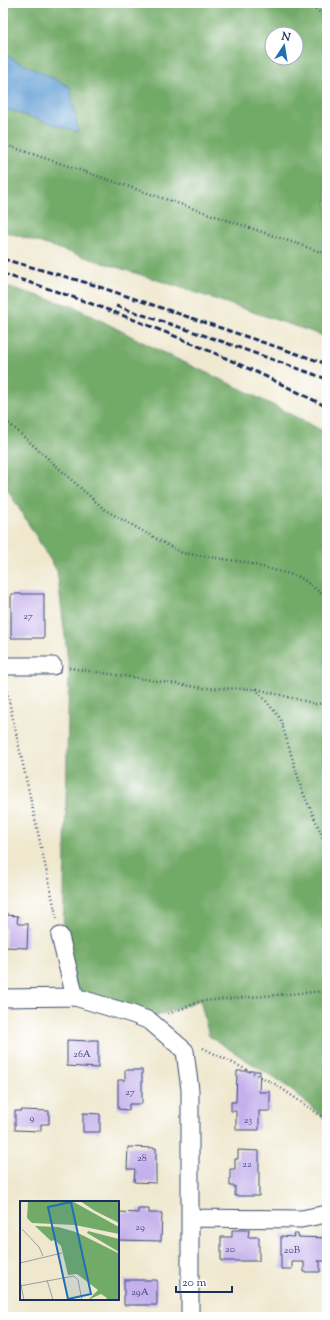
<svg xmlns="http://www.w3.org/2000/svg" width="330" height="1320" font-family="'Sorts Mill Goudy',serif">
	<rect width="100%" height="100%" fill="#fff"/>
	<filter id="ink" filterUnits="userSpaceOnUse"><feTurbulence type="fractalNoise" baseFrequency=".025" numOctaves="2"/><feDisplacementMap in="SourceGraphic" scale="8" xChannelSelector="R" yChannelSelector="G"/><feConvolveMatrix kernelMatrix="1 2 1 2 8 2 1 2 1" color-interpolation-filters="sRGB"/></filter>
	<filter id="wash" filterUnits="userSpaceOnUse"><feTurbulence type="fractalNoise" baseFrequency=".012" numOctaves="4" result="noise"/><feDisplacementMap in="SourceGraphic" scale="16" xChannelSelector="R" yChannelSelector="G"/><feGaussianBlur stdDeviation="0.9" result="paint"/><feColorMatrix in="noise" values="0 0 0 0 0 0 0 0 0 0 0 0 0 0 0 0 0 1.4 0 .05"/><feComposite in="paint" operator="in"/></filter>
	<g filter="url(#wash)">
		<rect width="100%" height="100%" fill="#efe8cf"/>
		<!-- forest -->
		<path fill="#72aa68" stroke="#466c63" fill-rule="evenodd" d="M3,3H327V337L173,285L3,231V108L78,132L69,87L3,54ZM272,34H296V58H272Z
			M3,285L75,307L160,351L241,389L327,433V1121L291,1089L209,1036L200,1000L149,1019L77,996L63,936L69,669L57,571L3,482Z"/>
		<!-- water -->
		<path fill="#639fd4" stroke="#3f6799" d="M3,54L70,87L78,132L3,108Z"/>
		<g id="blocks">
			<!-- building -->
			<path fill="#c4b0eb" d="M11,594H44V638H11Z
				M3,913H7V915L18,916L17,923L19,924H28L27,948L5,947L6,927H3Z
				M67,1040L89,1041V1040H98V1068L67,1066Z
				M125,1070H142V1104H129V1110L118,1109V1080H125Z
				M237,1071H260L259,1092H270V1111H259V1130H236V1111H231V1102H236Z
				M21,1110L49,1111V1124H41V1131L15,1130V1111H21Z
				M83,1113L100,1114V1132H83Z
				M128,1147L156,1148V1183L134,1182L135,1169H127Z
				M238,1150L259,1151V1196H235V1186H230V1169H235V1159H238Z
				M138,1209H149V1213H162L161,1241L118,1240V1212L138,1213Z
				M232,1230H249L248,1237H259V1261H221V1237H232Z
				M293,1234H298V1237L327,1238V1261H318L320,1262V1272H304V1262H292V1269H281V1236L294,1237Z
				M124,1280H157V1305H124Z"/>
		</g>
	</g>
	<g filter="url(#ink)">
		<use href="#blocks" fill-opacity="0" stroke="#3b4b6f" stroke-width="1"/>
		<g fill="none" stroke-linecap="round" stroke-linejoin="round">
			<!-- street casing -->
			<g stroke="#3b4b6f" stroke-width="19">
				<path id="street" d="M3,666H53
					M60,936L75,997
					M3,998L75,997L132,1014L150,1021L185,1051L190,1090V1317
					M190,1218L301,1219L327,1214"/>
			</g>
			<!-- path -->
			<path stroke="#3b4b6f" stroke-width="2.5" stroke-dasharray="1 3" stroke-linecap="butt" d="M310,3L327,20
				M3,144L327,254
				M3,418L105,510L182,553L244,562L300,577L327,598
				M69,668L204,688L256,689L280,718L302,790L327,847
				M5,683L57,919
				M257,689L316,704L327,703
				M168,1014L201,1001L327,991
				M203,1048L275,1084L327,1120"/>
			<!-- street -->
			<use href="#street" stroke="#fff" stroke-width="17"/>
			<!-- rail -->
			<path stroke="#1b2f5e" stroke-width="3" stroke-dasharray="6 3" stroke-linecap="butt" d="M3,259L91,284L327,364
				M3,274C115,309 223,353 327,407
				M116,306L215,339L327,379"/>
		</g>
	</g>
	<g text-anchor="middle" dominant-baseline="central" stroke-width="3.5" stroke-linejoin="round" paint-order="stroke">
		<!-- number labels -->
		<g font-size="10" fill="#454f81">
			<text x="28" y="616">27</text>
			<text x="82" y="1054">26A</text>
			<text x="130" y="1092">27</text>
			<text x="32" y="1118">9</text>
			<text x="248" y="1120">23</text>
			<text x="142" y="1158">28</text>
			<text x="247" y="1164">22</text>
			<text x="140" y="1227">29</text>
			<text x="230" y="1249">20</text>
			<text x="292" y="1250">20B</text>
			<text x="140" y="1292">29A</text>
		</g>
	</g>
	<!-- overview -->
	<g transform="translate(20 1201)">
		<rect width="99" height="99" fill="#efe8cf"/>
		<path d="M8,0H52L99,26V33L55,24L12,22L7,17ZM60,0H99V22L75,10ZM15,25L38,26L56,31L98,52L99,99H86L87,97L81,93L68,99L78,89L57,73L48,74L41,45L35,39L31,40ZM68,30L99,38V51L67,32Z" fill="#72aa68"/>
		<path fill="none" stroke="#9a9ea2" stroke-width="1" d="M2,28L19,46L23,55M0,62L42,52M0,79L4,99M27,79L33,99M0,85L54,75L58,79L62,99"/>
		<path fill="#1f6fb2" fill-opacity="0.15" stroke="#1f6fb2" stroke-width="2" d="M51,1L71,93L48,98L28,6Z"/>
		<rect width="99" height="99" fill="none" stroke="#1b2f5e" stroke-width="2"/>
	</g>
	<!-- margin -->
	<rect width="330" height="1320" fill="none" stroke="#fff" stroke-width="16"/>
	<!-- north arrow -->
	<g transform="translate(284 46) rotate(12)"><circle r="19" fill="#ffffff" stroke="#a4acbf"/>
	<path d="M0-3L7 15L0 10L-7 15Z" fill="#1f6fb2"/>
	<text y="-6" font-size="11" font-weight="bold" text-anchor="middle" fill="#1b2f5e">N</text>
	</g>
	<!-- scale -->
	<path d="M176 1286v6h56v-6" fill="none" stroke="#1b2f5e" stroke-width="2"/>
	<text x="182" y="1286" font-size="12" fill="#1b2f5e" stroke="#ffffff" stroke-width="3" paint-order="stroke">20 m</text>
</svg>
